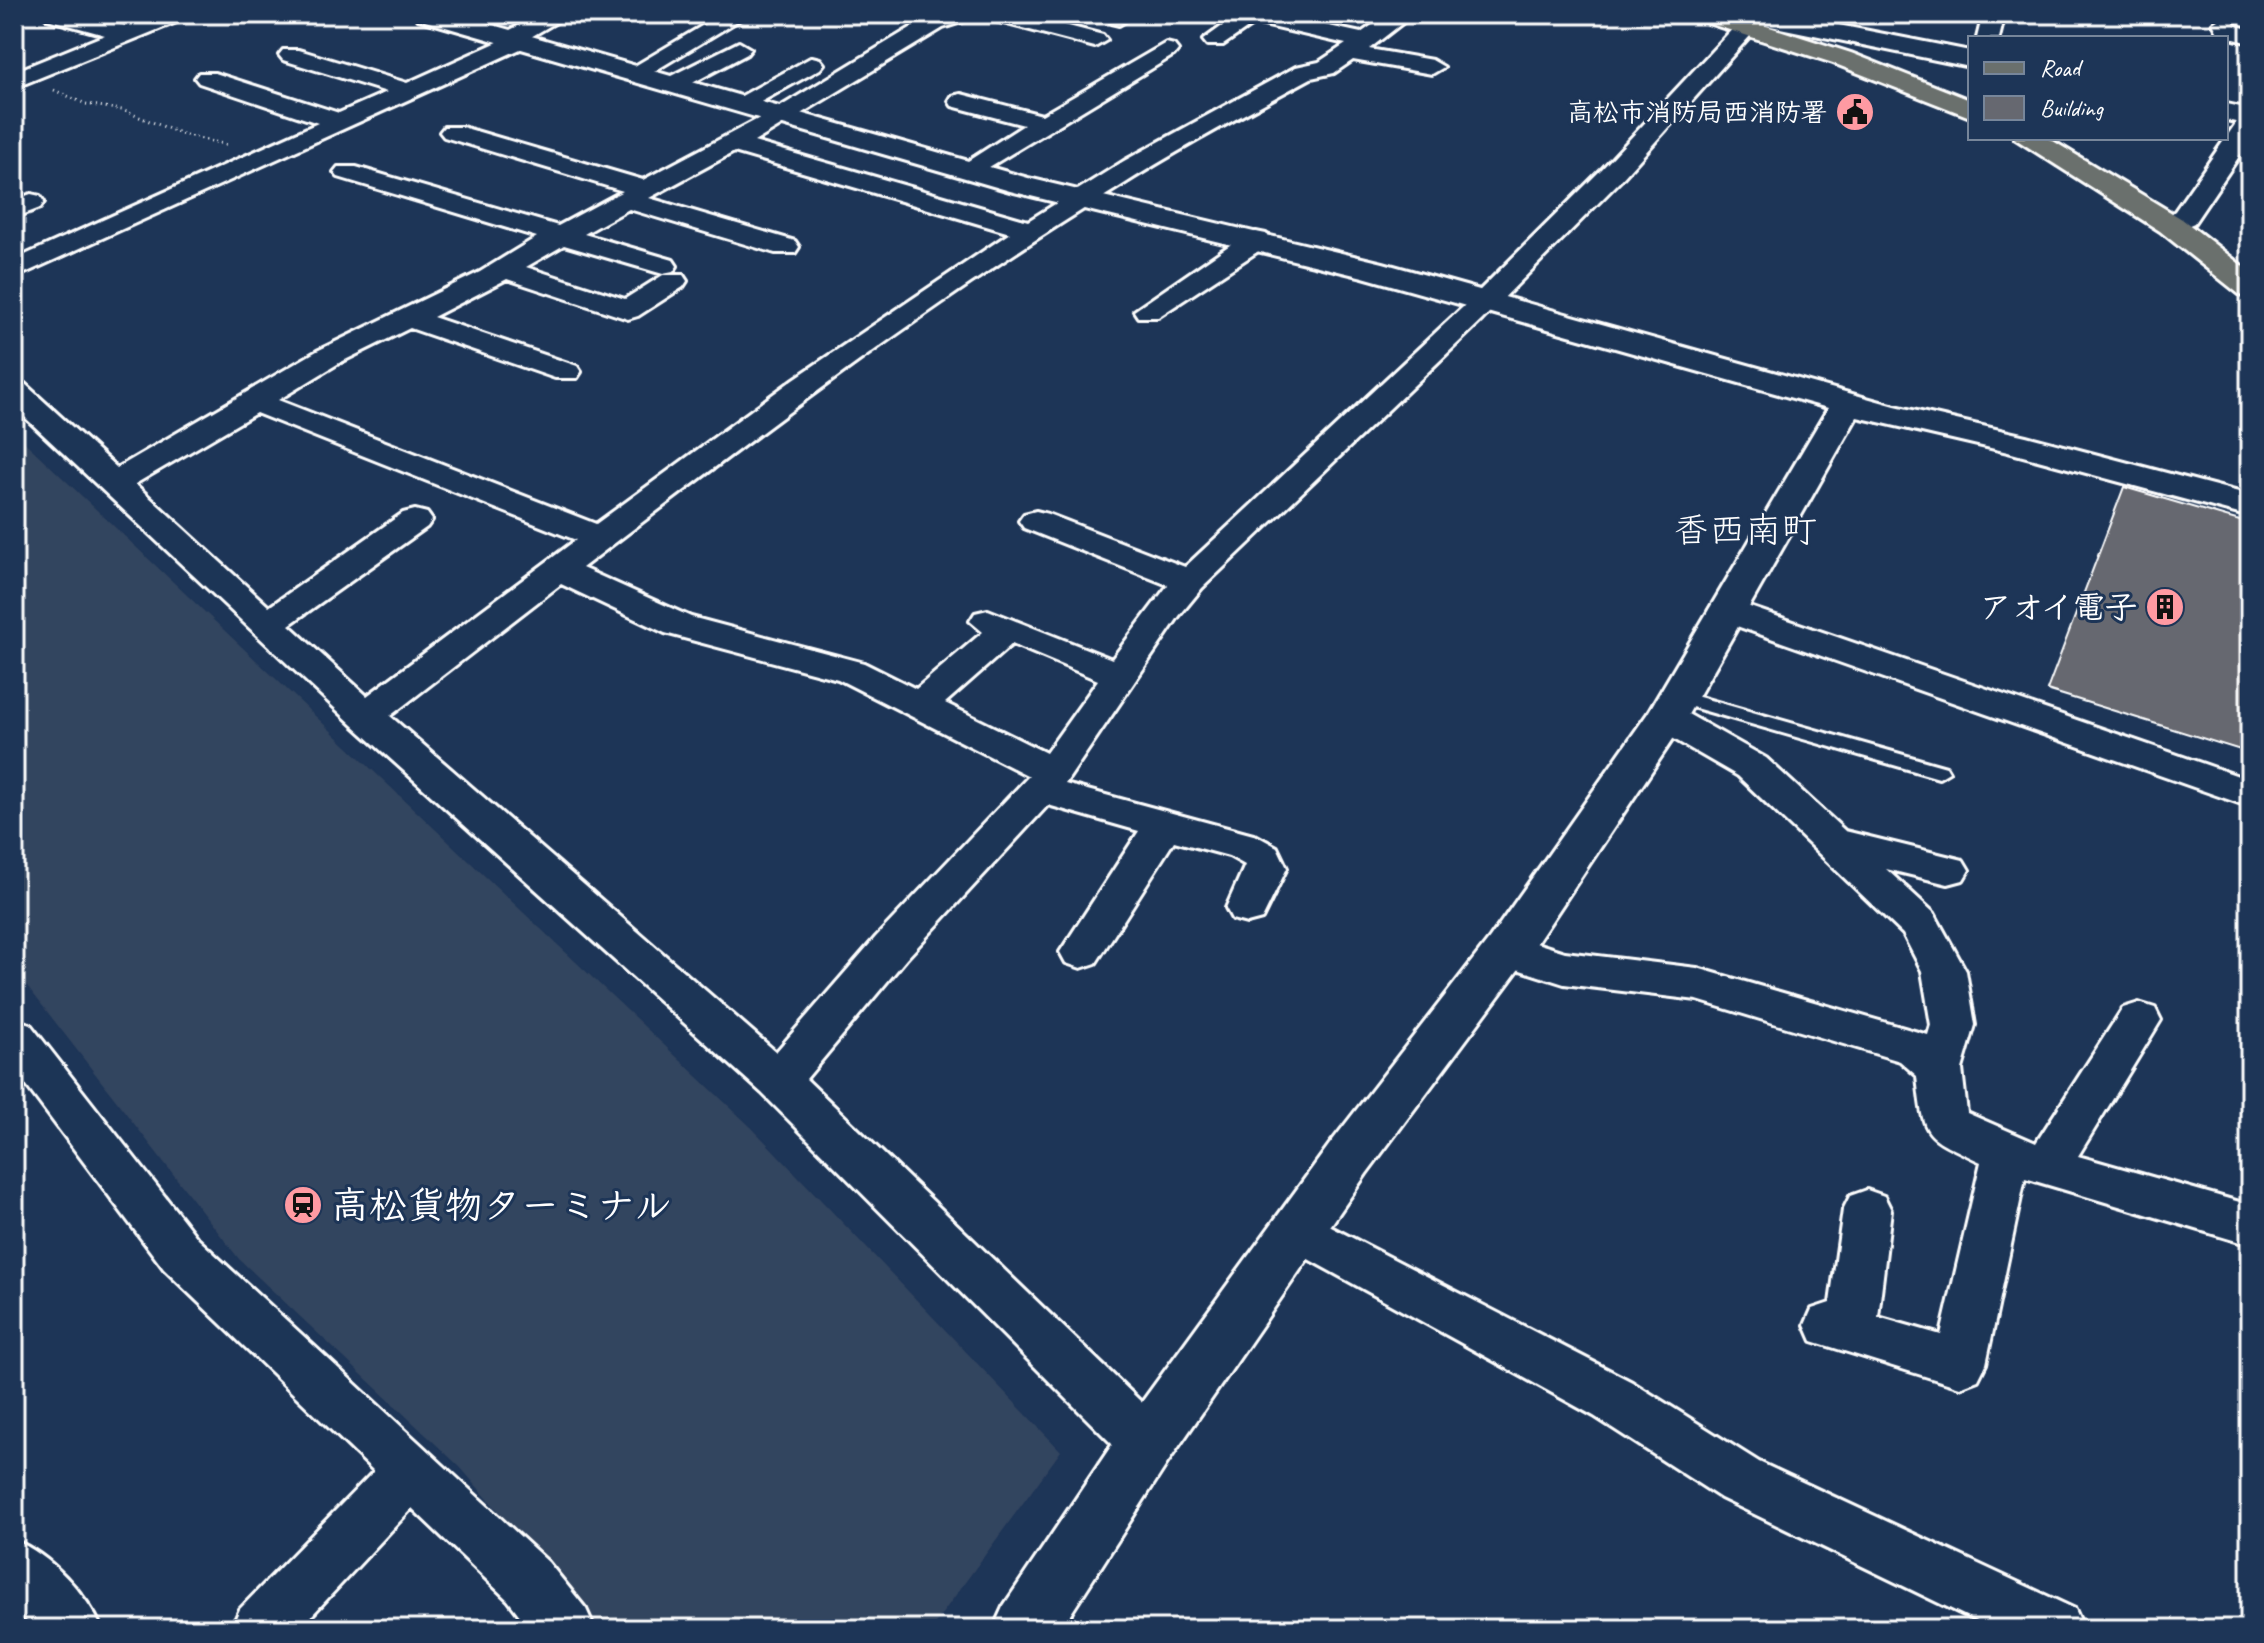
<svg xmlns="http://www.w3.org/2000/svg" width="2264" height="1643" font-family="Caveat,'Klee One',sans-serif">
	<rect width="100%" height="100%" fill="#1d3557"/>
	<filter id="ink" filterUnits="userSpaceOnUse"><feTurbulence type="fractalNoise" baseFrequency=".0125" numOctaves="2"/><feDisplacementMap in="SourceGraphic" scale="16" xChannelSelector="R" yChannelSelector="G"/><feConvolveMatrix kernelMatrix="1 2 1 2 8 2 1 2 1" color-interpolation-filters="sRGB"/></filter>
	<g filter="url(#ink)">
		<!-- built -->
		<path fill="#33445e" d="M14,432L752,1128L1061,1451L931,1629H600L460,1467L239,1259L14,969Z"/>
		<!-- building -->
		<path fill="#666870" stroke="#fff" stroke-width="2" d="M2124,487L2250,524V753L2047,690Z"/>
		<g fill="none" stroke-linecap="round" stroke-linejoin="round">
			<!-- service casing -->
			<g stroke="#fff" stroke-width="6">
				<path id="service" d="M1678,691L1946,767L1949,772L1939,778L1671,701L1669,697Z"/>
			</g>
			<!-- minor casing -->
			<g stroke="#fff" stroke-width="6">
				<path id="minor" d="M44,14H80L126,26L156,14H187L184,19L14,88V72L105,35L47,19Z
					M542,14H570L529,38L527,46L14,278V260L318,123L199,83L195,78L199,73H215L339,113L387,92L283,60L279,55L283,50H299L407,83L500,41L502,34Z
					M722,14H749L643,78H627L623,73Z
					M940,14H974L971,19L943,28L754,142L1028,221L1124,161L1296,67L1319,62L1346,44L1255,23L1223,45H1207L1203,40L1235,17L1233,14H1274L1361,33L1388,14H1414L1369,49L1432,60L1444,67L1432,74L1353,60L1334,73L1311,78C1245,114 1179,149 1116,189C930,303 755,436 582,568L691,617L864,663L916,689L983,632L970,621L975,613L988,610L1112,659L1168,585L1024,528L1019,521L1024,514L1036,511L1048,514L1185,567L1462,308L1602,169L1739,22H1755L1758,27L1620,181L1482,320L1202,588L1179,616L1065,784L1257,836L1277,847L1287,868L1262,919L1247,923L1232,919L1226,908L1245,865L1229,856L1174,841L1096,963L1081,968L1066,963L1060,952L1139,831L1048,805L906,959L806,1079L1166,1426L1174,1443L1166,1460L1147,1467L1128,1460L762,1093L353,725L14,407V381L25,384L117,468L317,351L480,272L537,237L338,177L334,172L338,167H356L558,226L623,191L444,137L440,132L444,127H462L643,180L775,110L927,18ZM734,152L1010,233L794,379L596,524L278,400L339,363L410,328L555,378H577L581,372L577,366L433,317L507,279L628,319L638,316L683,287L687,281L683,275H663L625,299L526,267L564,245L663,274L673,272L677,266L673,260L584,234L629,209L775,253H795L799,247L795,241L649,198ZM256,413L576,540L367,696L289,625L427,527L432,520L427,513L415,510L403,513L269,607L135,484ZM561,584L665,633L838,679L1029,776L876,937L776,1052L390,716ZM1012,644L1098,680L1046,753L945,703Z
					M985,14H1022L1103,35L1107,40L1095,47L988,19Z
					M1110,14H1137L1119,25L1111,23L1108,18Z
					M1983,14H2005L1999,38H1977Z
					M2224,16L2232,18L2236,26L2250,29V43L2219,35L2213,23Z
					M739,42L751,49L747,54L681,89L673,91L661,84L665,79Z
					M1166,43L1174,45L1178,50L1174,55L976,175L967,178L954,170L1024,125L952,106L949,101L952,96L961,94L1042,115Z
					M812,57L820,59L824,64L820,69L750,108L741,110L729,103Z
					M2250,114V140L2194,223L2171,233L2161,231L2157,225L2175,211L2241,116Z
					M31,194L40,196L44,202L40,208L14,218V200Z
					M1256,232L1266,234L1270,240L1266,246L1158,317H1138L1134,311L1246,234Z
					M1727,599L2250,780V807L1714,618L1709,610L1714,602Z
					M1666,706L1679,709L1766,758L1845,831L1963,860L1969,870L1963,880L1948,884L1886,869L1934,913L1966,971L1975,1025L1962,1069L1967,1113L2036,1143L2123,1008L2139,1003L2155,1008L2161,1020L2078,1156L2250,1205V1245L2025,1178L1986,1364L1978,1380L1960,1387L1812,1341L1805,1325L1812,1309L1830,1303L1843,1210L1850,1196L1867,1190L1884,1196L1891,1210L1878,1317L1941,1335L1981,1162C1924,1134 1924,1141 1917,1076L1900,1061L1697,1000L1564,984L1492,961L1486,950L1492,939L1507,934L1565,952L1697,968L1928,1035L1931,1025L1922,971L1903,934L1738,776L1653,727L1647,718L1653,709Z
					M14,1019L30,1024L198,1239L548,1562L586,1609L595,1629H530L508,1600L412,1508L299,1629H231L240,1609L374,1471L164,1269L14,1069Z
					M1298,1210L1632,1382L1759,1462L2075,1609L2084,1629H1993L1721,1498L1594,1416L1281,1244L1274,1230L1281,1216Z
					M14,1540C49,1554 87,1594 102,1629H34L14,1607Z"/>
			</g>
			<!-- tertiary casing -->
			<g stroke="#fff" stroke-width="6">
				<path id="tertiary" d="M415,14H454L1028,178L1383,263L1895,406L2026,436L2250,495V517L2008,452L1857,417L1681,727L1524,962L1366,1174L1168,1462L1061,1629H993L1003,1607L1126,1424L1330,1144L1490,938L1648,713L1828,408L1363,277L1010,191L418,19Z"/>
			</g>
			<!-- secondary casing -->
			<g stroke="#fff" stroke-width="6">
				<path id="secondary" d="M1696,14H1783L1970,51V67L1756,23L1699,20Z
					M2226,104L2250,109V125L2226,120Z"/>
			</g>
			<!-- primary casing -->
			<g stroke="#fff" stroke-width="6">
				<path id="primary" d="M1692,14H1729L1851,53L1970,100V117L1833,63L1695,19Z
					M2014,138H2048L2182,219L2250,272V296L2239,294L2160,231Z"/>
			</g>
			<!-- path -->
			<path stroke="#fff" stroke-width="3" stroke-dasharray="1 4" stroke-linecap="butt" d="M54,90L86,104L122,110L182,134L227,145"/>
			<!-- service -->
			<use href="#service" fill="#1d3557" fill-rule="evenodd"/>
			<!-- minor -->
			<use href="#minor" fill="#1d3557" fill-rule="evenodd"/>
			<!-- tertiary -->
			<use href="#tertiary" fill="#1d3557" fill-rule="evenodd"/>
			<!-- secondary -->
			<use href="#secondary" fill="#1d3557" fill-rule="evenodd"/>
			<!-- primary -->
			<use href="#primary" fill="#6a706d" fill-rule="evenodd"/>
		</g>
	</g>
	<!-- icons -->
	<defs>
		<g id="civic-disc" transform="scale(2)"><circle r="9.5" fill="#ff9aa2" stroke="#1d3557"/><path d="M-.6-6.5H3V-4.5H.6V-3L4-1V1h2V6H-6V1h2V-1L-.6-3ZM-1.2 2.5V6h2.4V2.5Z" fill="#111"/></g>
		<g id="building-disc" transform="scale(2)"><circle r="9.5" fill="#ff9aa2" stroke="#1d3557"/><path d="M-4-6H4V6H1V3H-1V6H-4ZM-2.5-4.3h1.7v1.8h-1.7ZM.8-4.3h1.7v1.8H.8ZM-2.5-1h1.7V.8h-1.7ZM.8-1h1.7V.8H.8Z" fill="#111"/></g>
		<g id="station-disc" transform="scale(2)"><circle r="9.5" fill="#ff9aa2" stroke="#1d3557"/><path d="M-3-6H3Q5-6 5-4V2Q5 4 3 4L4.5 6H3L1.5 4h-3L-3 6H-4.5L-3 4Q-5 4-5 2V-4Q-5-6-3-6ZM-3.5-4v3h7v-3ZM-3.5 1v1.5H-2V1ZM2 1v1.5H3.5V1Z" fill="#111"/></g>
	</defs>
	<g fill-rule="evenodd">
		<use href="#civic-disc" x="1855" y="112"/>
		<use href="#building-disc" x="2165" y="607"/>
		<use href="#station-disc" x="303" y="1205"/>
	</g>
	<g text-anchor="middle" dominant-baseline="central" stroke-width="6" stroke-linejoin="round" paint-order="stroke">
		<!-- far-poi labels -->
		<g font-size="26" font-weight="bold" fill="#fff" stroke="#1d3557" text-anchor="end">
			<text x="1827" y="112">高松市消防局西消防署</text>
		</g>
		<!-- poi labels -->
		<g font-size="32" font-weight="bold" fill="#fff" stroke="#1d3557" text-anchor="end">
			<text x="2137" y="607">アオイ電子</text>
		</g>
		<!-- quarter labels -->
		<g font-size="36" fill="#fff" stroke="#1d3557">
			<text x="1745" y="530">香西南町</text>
		</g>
		<!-- near-poi labels -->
		<g font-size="38" font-weight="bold" fill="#fff" stroke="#1d3557" text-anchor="start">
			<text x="331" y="1205">高松貨物ターミナル</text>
		</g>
	</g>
	<!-- margin -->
	<rect width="2264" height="1643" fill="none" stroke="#1d3557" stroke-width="48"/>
	<rect x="24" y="24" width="2216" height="1595" fill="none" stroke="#fff" stroke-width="3" filter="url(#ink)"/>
	<!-- legend -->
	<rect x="1968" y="36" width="260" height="104" fill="#1d3557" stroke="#77869a" stroke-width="2"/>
	<rect x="1984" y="62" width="40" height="12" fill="#6a706d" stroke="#77869a" stroke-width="2"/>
	<text x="2040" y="76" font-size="24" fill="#ffffff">Road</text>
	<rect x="1984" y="96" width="40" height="24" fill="#666870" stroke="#77869a" stroke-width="2"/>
	<text x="2040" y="116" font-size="24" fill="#ffffff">Building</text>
</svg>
